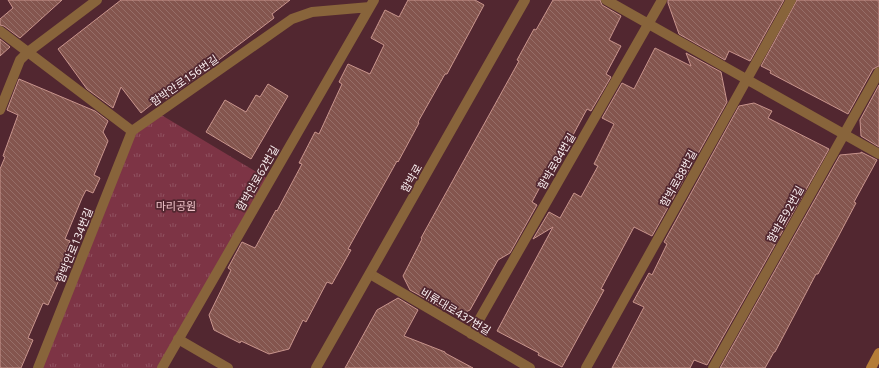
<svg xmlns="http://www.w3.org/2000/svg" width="879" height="368" font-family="'Noto Sans','Noto Sans KR',sans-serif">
	<defs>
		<pattern id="park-tufts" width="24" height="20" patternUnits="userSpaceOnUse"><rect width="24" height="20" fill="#7d3445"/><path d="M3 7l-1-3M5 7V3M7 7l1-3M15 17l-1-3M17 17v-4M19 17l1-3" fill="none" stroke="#905260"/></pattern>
		<pattern id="building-back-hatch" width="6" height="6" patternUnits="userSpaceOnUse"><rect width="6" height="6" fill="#84554e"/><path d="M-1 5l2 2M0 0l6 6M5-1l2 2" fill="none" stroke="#966e68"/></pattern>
	</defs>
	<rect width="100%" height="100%" fill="#522730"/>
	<!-- park -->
	<path fill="url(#park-tufts)" d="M158,113L270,180L162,368H38L132,131Z"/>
	<!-- building -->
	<path fill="url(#building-back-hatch)" stroke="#c9958d" d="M8,0H62L20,38L4,26L0,25V19L13,8Z
		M121,0H290L272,14L274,18L216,62L217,63L166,99L163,95L141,113L121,87L113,108L87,89L58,49Z
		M408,0H475L484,5L447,74H445L418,122L419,123L398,162L397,161L348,249L351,250L332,284L327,282L306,322L303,320L289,349L269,354L241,341L240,343L214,330L209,315L231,270L228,268L242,242L255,248L276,210L277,211L302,164L299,163L315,132L319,134L342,84L339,82L348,64L370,74L384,45L371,38L385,10L399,17Z
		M553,0H600L602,5L621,16L609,40L621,46L606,74L611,77L591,111L587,109L566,148L562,146L532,202L537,205L510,253L498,260L470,310L457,316L410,290L403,276L422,239L421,238L519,61L517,60L534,29L536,30Z
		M668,0H784L750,61L729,51L725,60L679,34L668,3Z
		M797,0H879V66L873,69L848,114L770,73L771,71L761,66Z
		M0,39L10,47L0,56Z
		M655,48L691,66L686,53L721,72L727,102L652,236L634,227L601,289L604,290L562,367L538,355L539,353L497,331L553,227L533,239L549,212L560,218L574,193L581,197L598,166L594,164L614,124L602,118L622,83L634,89Z
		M19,79L95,111L108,121L103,132L108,141L94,175L100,178L93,193L86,190L82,198L65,239L70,241L55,278L59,280L48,305L43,303L28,338L33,340L21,368H0V169L5,157L3,156L18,115L7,110Z
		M268,84L288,96L251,159L206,132L225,100L246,112L256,95L260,97Z
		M879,85V147L861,136L860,120Z
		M754,103L772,111L768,118L829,149L707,365L694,360L690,368H612L644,307L633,302L649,273L652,275L667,244L664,242L739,106Z
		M861,152L877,160L854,202L856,203L838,237L818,274H816L775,352H774L765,368H720L840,155L861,153Z
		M398,298L418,310L404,336L445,352V353L473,368H345L377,310Z"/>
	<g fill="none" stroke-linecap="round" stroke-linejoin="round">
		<!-- lane -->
		<path stroke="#88643b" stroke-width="10" d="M606,0L879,154
			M0,31L132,131
			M0,110L20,60L28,52L97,0
			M132,131L292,19L312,12L370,7
			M370,274L530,368
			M471,334L662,0
			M38,368L132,131
			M162,368L374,0
			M586,368L791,0
			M713,368L879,72"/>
		<!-- street -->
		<path stroke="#88643b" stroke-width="10" d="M178,339L228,368
			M316,368L525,0"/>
		<!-- secondary -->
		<path stroke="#b57c37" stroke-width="10" d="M871,368L879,353"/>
	</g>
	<g text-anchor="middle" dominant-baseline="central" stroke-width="3.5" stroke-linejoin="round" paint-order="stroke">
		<!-- street labels -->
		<g font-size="11" fill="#fcf1f2" stroke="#522730">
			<text transform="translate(184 80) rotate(-35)">함박안로156번길</text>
			<text transform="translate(556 161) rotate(-60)">함박로84번길</text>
			<text transform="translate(257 178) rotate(-60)">함박안로62번길</text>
			<text transform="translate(411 178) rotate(-60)">함박로</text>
			<text transform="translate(678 178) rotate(-61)">함박로88번길</text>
			<text transform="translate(785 214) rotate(-61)">함박로92번길</text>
			<text transform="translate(74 245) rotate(-68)">함박안로134번길</text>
			<text transform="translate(456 311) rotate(31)">비류대로437번길</text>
		</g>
		<!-- park labels -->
		<g font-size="11" fill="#f0c3c9" stroke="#522730">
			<text x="176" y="205">마리공원</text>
		</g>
	</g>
</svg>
